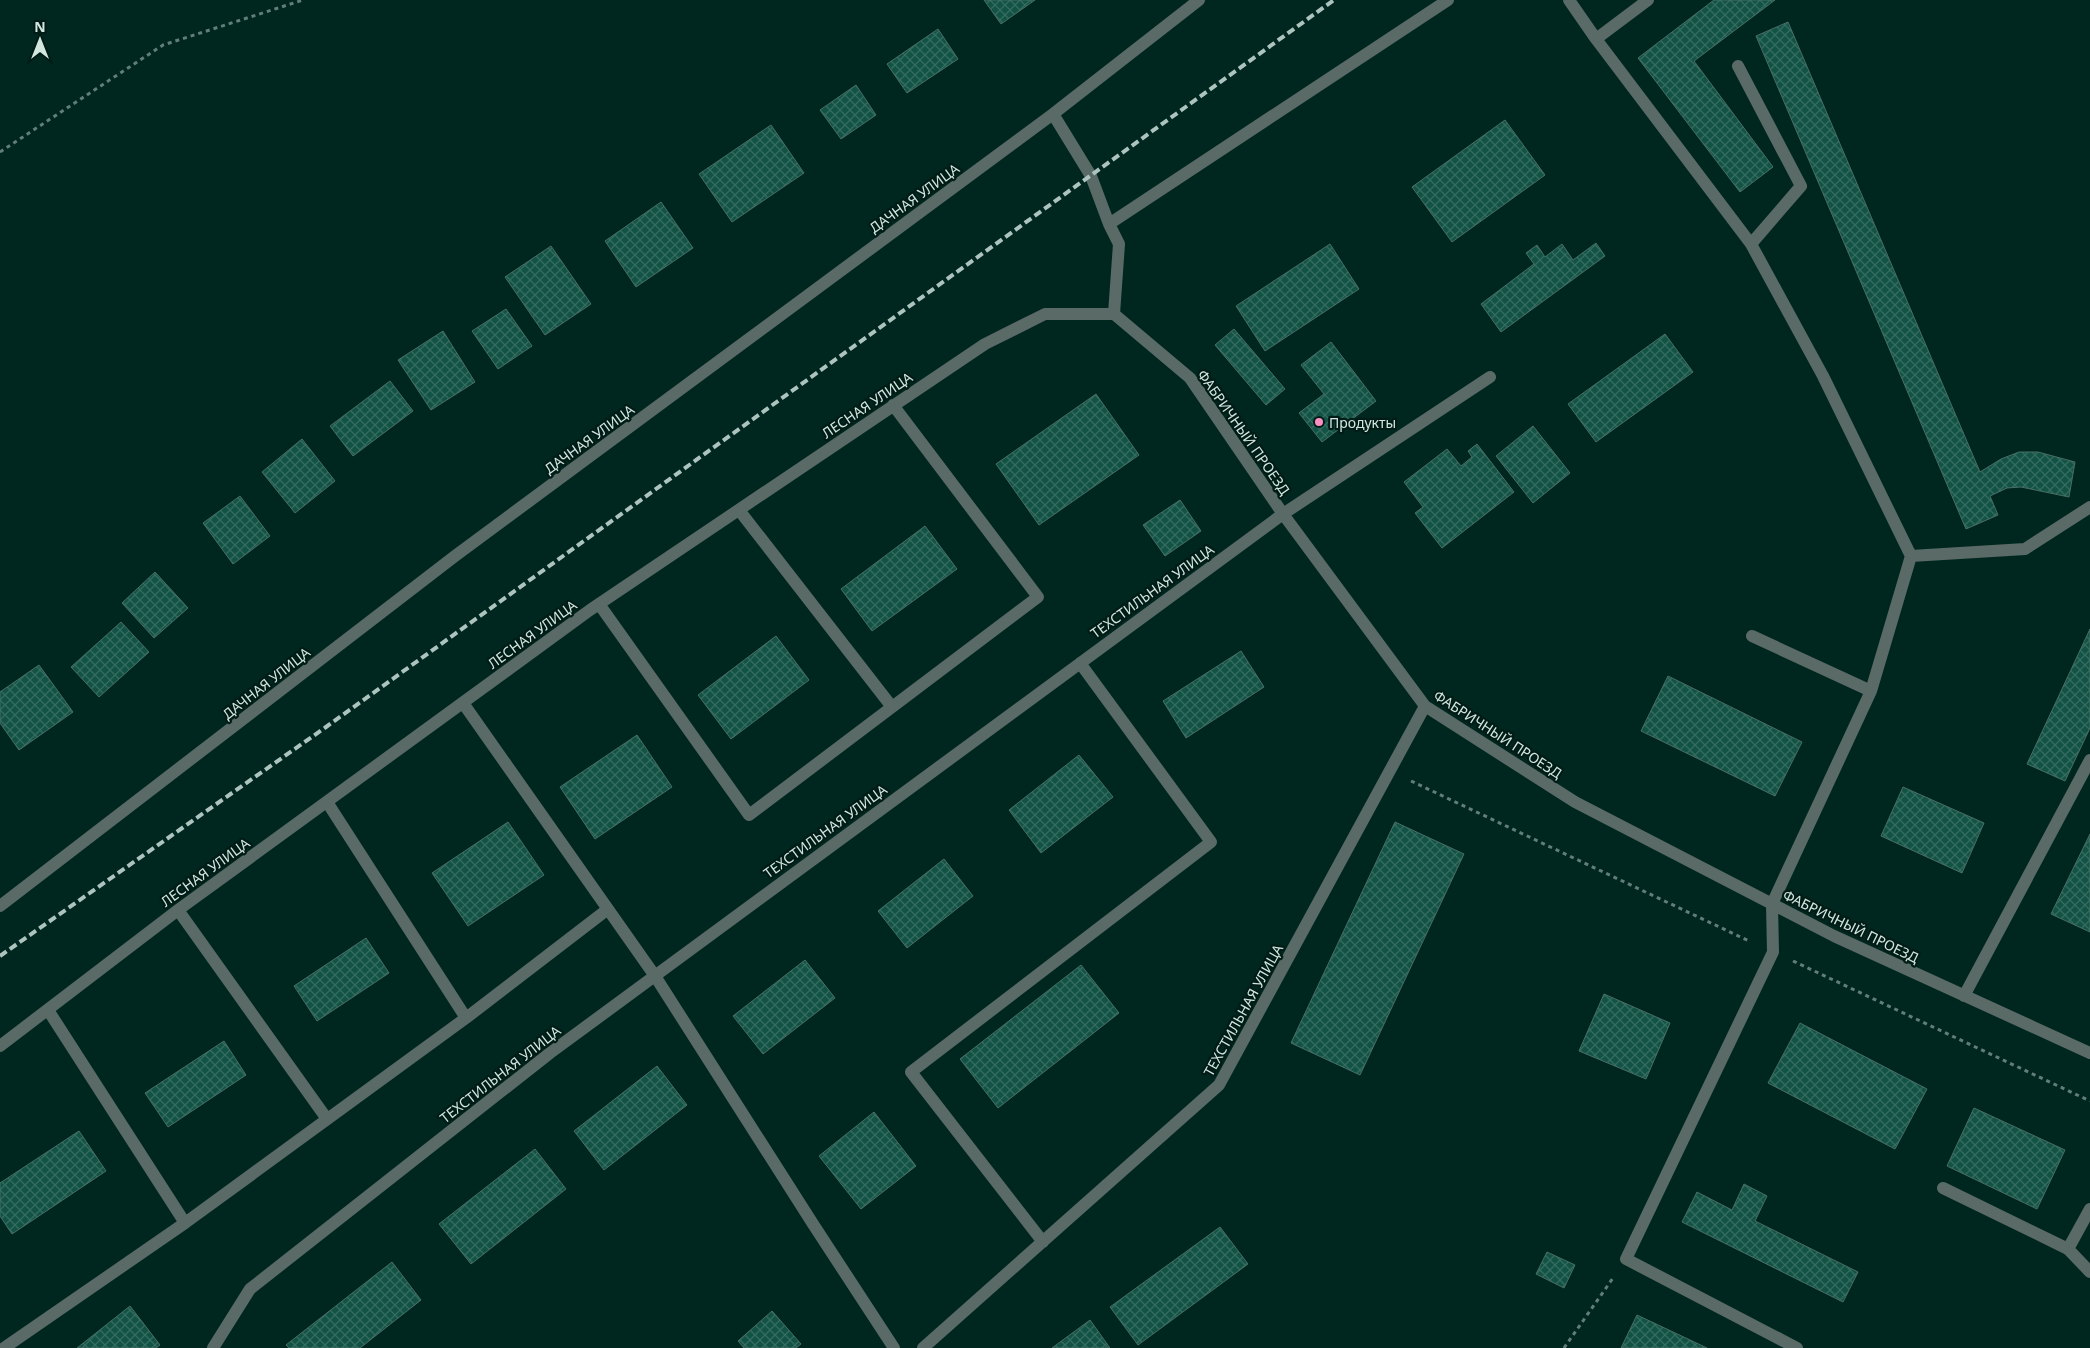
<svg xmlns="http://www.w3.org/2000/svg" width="2090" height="1348" font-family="'Noto Sans',sans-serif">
	<defs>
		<pattern id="building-cross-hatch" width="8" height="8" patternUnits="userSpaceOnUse" patternTransform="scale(1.25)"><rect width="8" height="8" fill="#125346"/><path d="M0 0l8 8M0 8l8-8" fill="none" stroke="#346c60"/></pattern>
	</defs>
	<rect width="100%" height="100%" fill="#00271f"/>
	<!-- building -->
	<path fill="url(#building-cross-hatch)" stroke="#496e65" d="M984,0H1035L1001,24Z
		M1714,0H1775L1694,61L1773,167L1740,192L1638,58Z
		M1788,22L1980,472L2001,459L2019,452H2038L2075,462L2069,497L2021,487L2007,488L1990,496L1998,515L1966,529L1756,36Z
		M938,29L958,59L907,93L887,64Z
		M856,85L876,115L841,139L820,110Z
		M1505,120L1545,175L1452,242L1412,187Z
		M771,125L804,173L732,222L699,174Z
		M661,202L693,248L636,287L605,241Z
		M1596,243L1605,256L1501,332L1481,304L1534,264L1526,253L1537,245L1545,257L1562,244L1573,260Z
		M1330,244L1359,289L1265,351L1236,306Z
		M551,246L591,304L545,335L505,277Z
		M506,309L532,346L498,369L472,331Z
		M1234,329L1285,389L1266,405L1215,345Z
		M443,331L475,382L431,410L398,360Z
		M1665,334L1693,372L1596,442L1568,404Z
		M1331,342L1376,401L1322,442L1299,413L1324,394L1301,365Z
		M390,381L413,411L353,456L330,426Z
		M1096,394L1139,455L1039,525L996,464Z
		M1533,426L1570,473L1533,503L1496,456Z
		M302,439L335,481L295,513L262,472Z
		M1477,444L1514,492L1442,548L1415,513L1423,507L1404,482L1447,449L1461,466L1472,457L1468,451Z
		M240,496L270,536L233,564L203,523Z
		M1180,500L1201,531L1165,556L1143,525Z
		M925,526L957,569L872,631L841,589Z
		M155,572L188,608L154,638L122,603Z
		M121,622L149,652L99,697L71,667Z
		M2090,629V728L2065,781L2027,764Z
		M776,636L809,680L731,739L698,695Z
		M1241,651L1264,687L1186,738L1163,701Z
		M39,665L73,712L19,750L0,723V692Z
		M1668,676L1802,742L1775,796L1641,731Z
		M637,735L672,787L595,839L560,787Z
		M1079,755L1113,797L1041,853L1009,810Z
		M1903,787L1984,823L1962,873L1881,836Z
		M508,822L544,875L468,926L432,873Z
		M1395,822L1464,854L1360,1075L1291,1043Z
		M2090,834V932L2051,914Z
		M944,859L973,896L907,948L878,911Z
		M366,938L389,973L317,1021L294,986Z
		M805,960L835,998L763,1054L733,1016Z
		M1081,965L1119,1013L998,1108L960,1059Z
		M1604,994L1670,1023L1646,1079L1579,1051Z
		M1800,1023L1927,1089L1895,1149L1768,1083Z
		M224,1041L246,1075L168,1127L145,1093Z
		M657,1066L687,1105L604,1170L574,1131Z
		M1974,1108L2065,1150L2037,1209L1947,1166Z
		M874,1112L916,1166L861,1209L819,1156Z
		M79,1131L106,1171L12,1234L0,1216V1183Z
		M535,1149L566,1189L471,1264L439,1224Z
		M1744,1184L1767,1196L1755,1221L1858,1272L1843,1302L1682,1222L1697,1192L1732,1210Z
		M1220,1227L1248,1264L1138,1345L1110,1307Z
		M1547,1252L1575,1265L1564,1288L1536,1274Z
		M392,1262L421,1300L360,1348H289L286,1345Z
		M130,1306L160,1345L156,1348H77Z
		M772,1311L801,1344L796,1348H744L738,1341Z
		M1637,1315L1707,1348H1621Z
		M1090,1320L1110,1348H1052Z"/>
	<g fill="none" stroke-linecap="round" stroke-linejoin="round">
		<!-- path -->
		<path stroke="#617f78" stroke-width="3" stroke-dasharray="4 4" stroke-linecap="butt" d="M0,152L163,45L303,0
			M1411,781L1749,941
			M1793,961L2090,1101
			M1564,1348L1613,1278"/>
		<!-- minor -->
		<path stroke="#5a6a66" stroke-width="12" d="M1569,0L1596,39L1751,244L1823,376L1911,556L2025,549L2090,507
			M1596,39L1648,0
			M1738,66L1801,186L1751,244
			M1053,114L1091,176L1109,224L1119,244L1114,314
			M1109,224L1448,0
			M1114,314L1190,378L1283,514L1425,706L1575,802L1834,936L2090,1053
			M739,510L892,707
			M599,604L749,815L1038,597L893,405
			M1752,636L1871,691
			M463,703L655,976L813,1224L894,1348
			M327,802L466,1018
			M0,906L455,556L1053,114L1199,0
			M178,910L327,1119
			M1964,996L2090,760
			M48,1010L185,1223L466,1018L608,909
			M0,1046L178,910L590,610L985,344L1045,314H1114
			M1943,1188L2068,1249L2090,1272
			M1043,1242L911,1072L1211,842L1080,663
			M2068,1249L2090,1209
			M4,1348L185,1223
			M213,1348L250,1289L550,1053L1283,514L1490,377
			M923,1348L1219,1085L1425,706
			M1797,1348L1626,1259L1773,952L1772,904L1871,691L1911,556"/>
		<!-- rail -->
		<path stroke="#adc4be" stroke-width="4" stroke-dasharray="8 4" stroke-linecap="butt" d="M0,956L326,727L1334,0"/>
	</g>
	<!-- markers -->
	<circle fill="#fc8fc1" stroke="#011c16" stroke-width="2" cx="1319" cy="422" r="5"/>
	<g text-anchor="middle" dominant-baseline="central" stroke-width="4.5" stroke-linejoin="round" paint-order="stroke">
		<!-- street labels -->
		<g font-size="14" fill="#d3e7e1" stroke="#011c16">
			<text transform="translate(914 198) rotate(-36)">ДАЧНАЯ УЛИЦА</text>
			<text transform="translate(867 405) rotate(-34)">ЛЕСНАЯ УЛИЦА</text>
			<text transform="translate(1244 432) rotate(55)">ФАБРИЧНЫЙ ПРОЕЗД</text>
			<text transform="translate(589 439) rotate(-36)">ДАЧНАЯ УЛИЦА</text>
			<text transform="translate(1152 591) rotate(-36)">ТЕХСТИЛЬНАЯ УЛИЦА</text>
			<text transform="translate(532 634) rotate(-36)">ЛЕСНАЯ УЛИЦА</text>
			<text transform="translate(266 683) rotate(-38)">ДАЧНАЯ УЛИЦА</text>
			<text transform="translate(1498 734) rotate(33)">ФАБРИЧНЫЙ ПРОЕЗД</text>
			<text transform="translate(825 831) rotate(-36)">ТЕХСТИЛЬНАЯ УЛИЦА</text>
			<text transform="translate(205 872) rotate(-36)">ЛЕСНАЯ УЛИЦА</text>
			<text transform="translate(1851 926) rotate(26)">ФАБРИЧНЫЙ ПРОЕЗД</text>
			<text transform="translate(1243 1010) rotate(-61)">ТЕХСТИЛЬНАЯ УЛИЦА</text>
			<text transform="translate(500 1074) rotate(-38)">ТЕХСТИЛЬНАЯ УЛИЦА</text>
		</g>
		<!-- poi labels -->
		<g font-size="14" fill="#d3e7e1" stroke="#011c16" text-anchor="start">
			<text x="1329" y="422">Продукты</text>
		</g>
	</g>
	<!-- north arrow -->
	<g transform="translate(40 40)" stroke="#011c16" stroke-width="4" paint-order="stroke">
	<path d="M0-4L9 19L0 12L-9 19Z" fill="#d3e7e1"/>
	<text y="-8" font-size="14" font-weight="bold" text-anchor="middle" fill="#d3e7e1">N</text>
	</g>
</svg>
